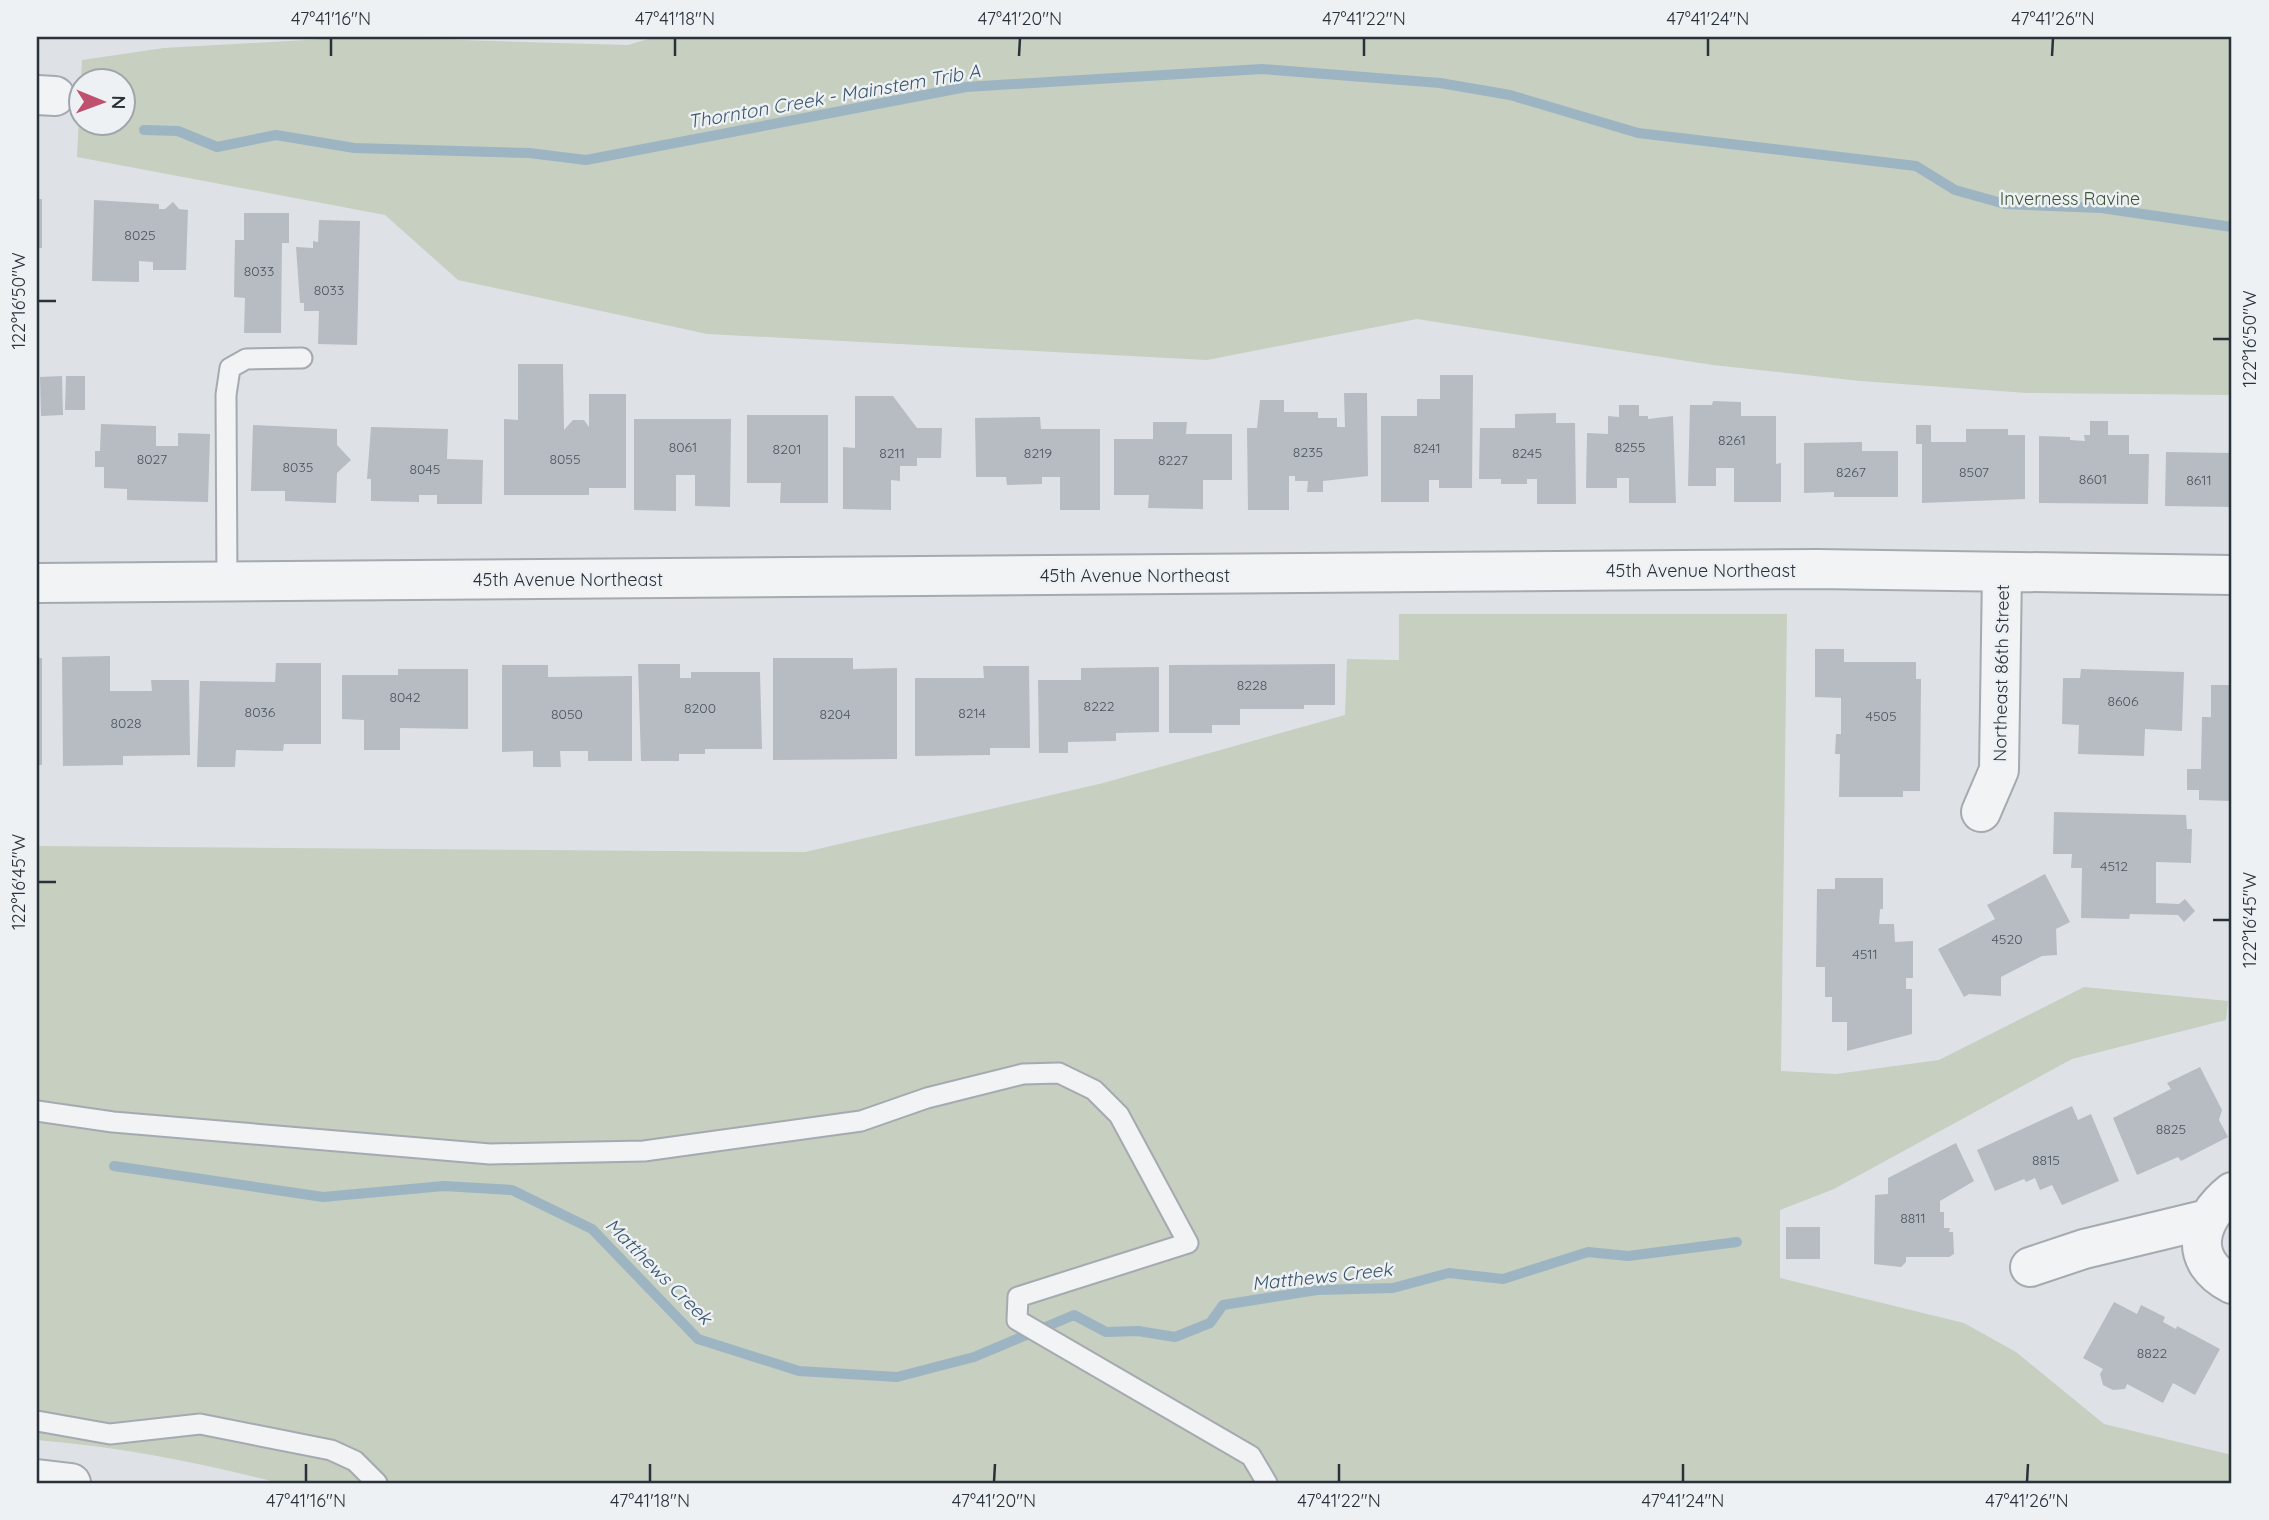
<svg xmlns="http://www.w3.org/2000/svg" width="2269" height="1520" font-family="Quicksand,sans-serif">
	<rect width="100%" height="100%" fill="#dee2e6"/>
	<!-- green -->
	<path fill="#c6cfc0" d="M360,37L628,45L655,37H2232V395L2027,393L1860,381L1713,365L1417,319L1207,360L707,334L458,280L385,215L77,157L80,95V122H122V80H81L82,60L164,48Z
		M1399,614H1787L1781,1071L1836,1074L1939,1060L2084,987L2228,1001L2226,1020L2072,1059L1834,1189L1780,1210V1278L1964,1323L2016,1352L2104,1424L2232,1455V1483H279C198,1462 120,1447 37,1440V846L805,852L1103,783L1345,715L1347,659L1399,660Z"/>
	<g fill="none" stroke-linecap="round" stroke-linejoin="round">
		<!-- stream -->
		<path stroke="#9db4c3" stroke-width="10" d="M144,130L178,131L217,147L276,135L354,148L529,153L586,160L966,87L1262,69L1440,83L1510,95L1638,133L1916,166L1955,190L2005,204L2101,208L2232,227
			M114,1166L323,1197L444,1186L512,1190L592,1229L698,1339L799,1371L897,1377L974,1357L1074,1315L1106,1332L1138,1331L1175,1337L1210,1323L1223,1305L1317,1290L1393,1288L1449,1273L1503,1279L1588,1252L1628,1256L1737,1242"/>
	</g>
	<!-- building -->
	<path fill="#b6bcc2" d="M37,199H42V248H37Z
		M94,200L159,204V209H165L173,202L179,209L188,210L186,270H153V262L139,261V282L92,281Z
		M244,213H289V243H282L281,333H244L245,298L234,297L235,240H244Z
		M319,220L360,221L357,345L318,344L319,311H304V303H300L296,247L313,248V241L318,242Z
		M518,364H563L564,430L573,420H584L589,427V394H626V488H589V495H504V419L518,420Z
		M1440,375H1473L1472,488H1439V480H1429V502H1381V416H1417V399H1440Z
		M62,376L63,415L41,416L40,377Z
		M66,376H85V410H65Z
		M1344,393H1367L1368,476L1323,481V492H1307L1308,481H1295V476H1289V510H1248L1247,428H1257L1260,400H1284V412H1318V418H1337V427H1345Z
		M855,396H893L917,428H942L941,458H917V466H900V481L891,480V510L843,509V447L855,448Z
		M1713,401L1741,402V416H1776V464L1781,463V502H1734V468H1716V486H1688L1690,405H1712Z
		M1619,405H1639V416H1648V419L1673,416L1676,503H1629V478H1617V488H1586L1587,433L1608,434V416L1619,417Z
		M1556,413V423H1575L1576,504H1537V479H1527V484H1501V479H1479L1480,428H1515V414Z
		M747,415H828V503H780L781,483H747Z
		M1040,417L1041,429H1100V510H1060V477H1042V484L1007,485L1006,477H976L975,418Z
		M634,419H731L730,507L695,506V475H676V511L634,510Z
		M2090,421H2108V435H2129V454H2149L2148,504L2039,503V436L2070,437V440L2085,441L2084,435H2090Z
		M1153,422H1187L1186,434H1232V480H1203V509L1148,508L1149,495H1114V439H1153Z
		M101,424L156,426V446H178V433L210,434L208,502L127,500V489L104,488V467H95V451H100Z
		M253,425L337,429V445L351,460L337,473L336,503L285,501V491H251Z
		M1916,425H1931V442H1966V429H2008V435H2025V499L1922,503V444H1916Z
		M371,427L448,429L447,459L483,460L482,504H437V495H419V502L371,501V479H367Z
		M1862,442V451H1898V497H1834V492L1804,493V443Z
		M2166,452L2232,453V507L2165,506Z
		M1815,649H1844V662H1916V679H1921L1920,791H1903V797H1839L1840,754H1835L1836,734H1841V698L1815,697Z
		M110,656V691H152L151,680H189L190,755L123,756V765L63,766L62,657Z
		M37,658H42V765H37Z
		M773,658H853V669L897,668V759L773,760Z
		M276,663H321V744H284L283,751L236,750L235,767H197L200,681L275,682Z
		M638,664H680V678H691V672H760L762,749H705V754H679V761H641Z
		M1335,664V705H1304V709H1240V725H1212V733H1169V665Z
		M502,665H548V677L632,676V761H588V751H560L561,767H533V751L502,752Z
		M983,666H1029L1030,748H990V755L915,756V678H984Z
		M1159,667V732L1116,733V741L1068,742V753H1039L1038,680H1081V668Z
		M398,669H468V729L400,728V750H364V720L342,719V675H398Z
		M2081,669L2184,672L2182,731L2145,729L2144,756L2078,754L2079,725L2062,724L2063,678H2080Z
		M2211,685H2232V801L2199,800V790H2187V769H2201L2202,717H2211Z
		M2054,812L2186,815L2187,829H2192L2191,863L2156,862V903L2179,904L2185,899L2195,911L2184,922L2178,915L2130,914L2129,919L2081,918L2082,868H2071L2072,854H2053Z
		M2045,874L2070,922L2056,929L2057,955L2042,956L2001,977V996L1969,994L1964,997L1938,949L1995,919L1987,905Z
		M1835,878H1883V909H1880L1879,924H1894L1895,942L1913,941V978H1906V989H1912V1034L1847,1051V1022H1832V997H1825V967H1816L1817,889H1835Z
		M2200,1067L2222,1110L2219,1120L2228,1137L2181,1161L2178,1157L2137,1175L2113,1118L2171,1089L2167,1083Z
		M2072,1106L2078,1120L2091,1114L2119,1181L2062,1205L2052,1185L2040,1190L2035,1178L2026,1182L2024,1179L1995,1191L1977,1150Z
		M1956,1143L1974,1181L1940,1201V1212H1944V1228H1950L1949,1232H1953L1954,1254L1949,1257H1906V1262L1901,1267L1874,1264L1875,1195L1888,1194V1178Z
		M1786,1227H1820V1259H1786Z
		M2114,1302L2137,1314L2141,1305L2165,1317L2163,1322L2176,1329L2177,1326L2220,1349L2195,1395L2173,1383L2163,1403L2127,1384L2125,1389L2113,1390L2103,1385L2100,1374L2103,1369L2083,1358Z"/>
	<g fill="none" stroke-linecap="round" stroke-linejoin="round">
		<!-- lane casing -->
		<g stroke="#a4aaaf" stroke-width="23">
			<path id="lane" d="M227,582L226,395L230,368L246,359L302,358
				M37,1111L113,1122L490,1154L644,1151L861,1121L927,1098L1023,1074L1059,1073L1094,1090L1119,1115L1188,1243L1018,1297L1017,1320L1251,1456L1267,1483
				M37,1421L110,1434L200,1424L331,1450L355,1461L377,1483"/>
		</g>
		<!-- street casing -->
		<g stroke="#a4aaaf" stroke-width="42">
			<path id="street" d="M37,95L55,96
				M37,583L1817,569L2232,575
				M1981,812L1999,770L2002,572
				M2232,1192C2197,1220 2187,1261 2232,1284
				M2030,1267L2084,1249L2208,1219
				M37,1479L71,1483"/>
		</g>
		<!-- lane -->
		<use href="#lane" stroke="#f1f3f5" stroke-width="19"/>
		<!-- street -->
		<use href="#street" stroke="#f1f3f5" stroke-width="38"/>
	</g>
	<!-- ticks -->
	<path fill="none" stroke="#29323b" stroke-width="2.5" d="M331,56V38M675,56V38M1019,56L1020,38M1364,56V38M1708,56V38M2052,56L2053,38M38,301H56M2213,339H2230M38,882H56M2213,920H2230M306,1482V1464M650,1482V1464M994,1482L995,1464M1339,1482V1464M1683,1482V1464M2027,1482L2028,1464"/>
	<g text-anchor="middle" dominant-baseline="central" stroke-width="5" stroke-linejoin="round" paint-order="stroke">
		<!-- number labels -->
		<g font-size="14" fill="#4c545d">
			<text x="140" y="235">8025</text>
			<text x="259" y="271">8033</text>
			<text x="329" y="290">8033</text>
			<text x="1732" y="440">8261</text>
			<text x="683" y="447">8061</text>
			<text x="1630" y="447">8255</text>
			<text x="1427" y="448">8241</text>
			<text x="787" y="449">8201</text>
			<text x="1308" y="452">8235</text>
			<text x="892" y="453">8211</text>
			<text x="1038" y="453">8219</text>
			<text x="1527" y="453">8245</text>
			<text x="152" y="459">8027</text>
			<text x="565" y="459">8055</text>
			<text x="1173" y="460">8227</text>
			<text x="298" y="467">8035</text>
			<text x="425" y="469">8045</text>
			<text x="1851" y="472">8267</text>
			<text x="1974" y="472">8507</text>
			<text x="2093" y="479">8601</text>
			<text x="2199" y="480">8611</text>
			<text x="1252" y="685">8228</text>
			<text x="405" y="697">8042</text>
			<text x="2123" y="701">8606</text>
			<text x="1099" y="706">8222</text>
			<text x="700" y="708">8200</text>
			<text x="260" y="712">8036</text>
			<text x="972" y="713">8214</text>
			<text x="567" y="714">8050</text>
			<text x="835" y="714">8204</text>
			<text x="1881" y="716">4505</text>
			<text x="126" y="723">8028</text>
			<text x="2114" y="866">4512</text>
			<text x="2007" y="939">4520</text>
			<text x="1865" y="954">4511</text>
			<text x="2171" y="1129">8825</text>
			<text x="2046" y="1160">8815</text>
			<text x="1913" y="1218">8811</text>
			<text x="2152" y="1353">8822</text>
		</g>
		<!-- park labels -->
		<g font-size="18" fill="#415638" stroke="#eef1f4">
			<text x="2070" y="198">Inverness Ravine</text>
		</g>
		<!-- street labels -->
		<g font-size="18" fill="#29323b" stroke="#eef1f4">
			<text x="1701" y="570">45th Avenue Northeast</text>
			<text x="1135" y="575">45th Avenue Northeast</text>
			<text x="568" y="579">45th Avenue Northeast</text>
			<text transform="translate(2001 673) rotate(-89)">Northeast 86th Street</text>
		</g>
		<!-- water labels -->
		<g font-size="19" font-style="italic" fill="#38556b" stroke="#eef1f4">
			<text transform="translate(834 96) rotate(-10)">Thornton Creek - Mainstem Trib A</text>
			<text transform="translate(659 1271) rotate(45)">Matthews Creek</text>
			<text transform="translate(1322 1276) rotate(-6)">Matthews Creek</text>
		</g>
	</g>
	<!-- border -->
	<rect width="2269" height="1520" fill="none" stroke="#eef1f4" stroke-width="77"/>
	<!-- north arrow -->
	<g transform="translate(102 102) rotate(91)"><circle r="33" fill="#eef1f4" stroke="#9fa5aa" stroke-width="2"/>
	<path d="M0-5L12 26L0 18L-12 26Z" fill="#bf506e"/>
	<text y="-10" font-size="19" font-weight="bold" text-anchor="middle" fill="#29323b">N</text>
	</g>
	<rect x="38" y="38" width="2192" height="1444" fill="none" stroke="#29323b" stroke-width="2.5"/>
	<g font-size="18" text-anchor="middle" fill="#29323b">
		<text x="331" y="25">47°41'16"N</text>
		<text x="675" y="25">47°41'18"N</text>
		<text x="1020" y="25">47°41'20"N</text>
		<text x="1364" y="25">47°41'22"N</text>
		<text x="1708" y="25">47°41'24"N</text>
		<text x="2053" y="25">47°41'26"N</text>
		<text transform="translate(19 301) rotate(-90)" y="6">122°16'50"W</text>
		<text transform="translate(2250 339) rotate(-90)" y="6">122°16'50"W</text>
		<text transform="translate(19 882) rotate(-90)" y="6">122°16'45"W</text>
		<text transform="translate(2250 920) rotate(-90)" y="6">122°16'45"W</text>
		<text x="306" y="1507">47°41'16"N</text>
		<text x="650" y="1507">47°41'18"N</text>
		<text x="994" y="1507">47°41'20"N</text>
		<text x="1339" y="1507">47°41'22"N</text>
		<text x="1683" y="1507">47°41'24"N</text>
		<text x="2027" y="1507">47°41'26"N</text>
	</g>
</svg>
